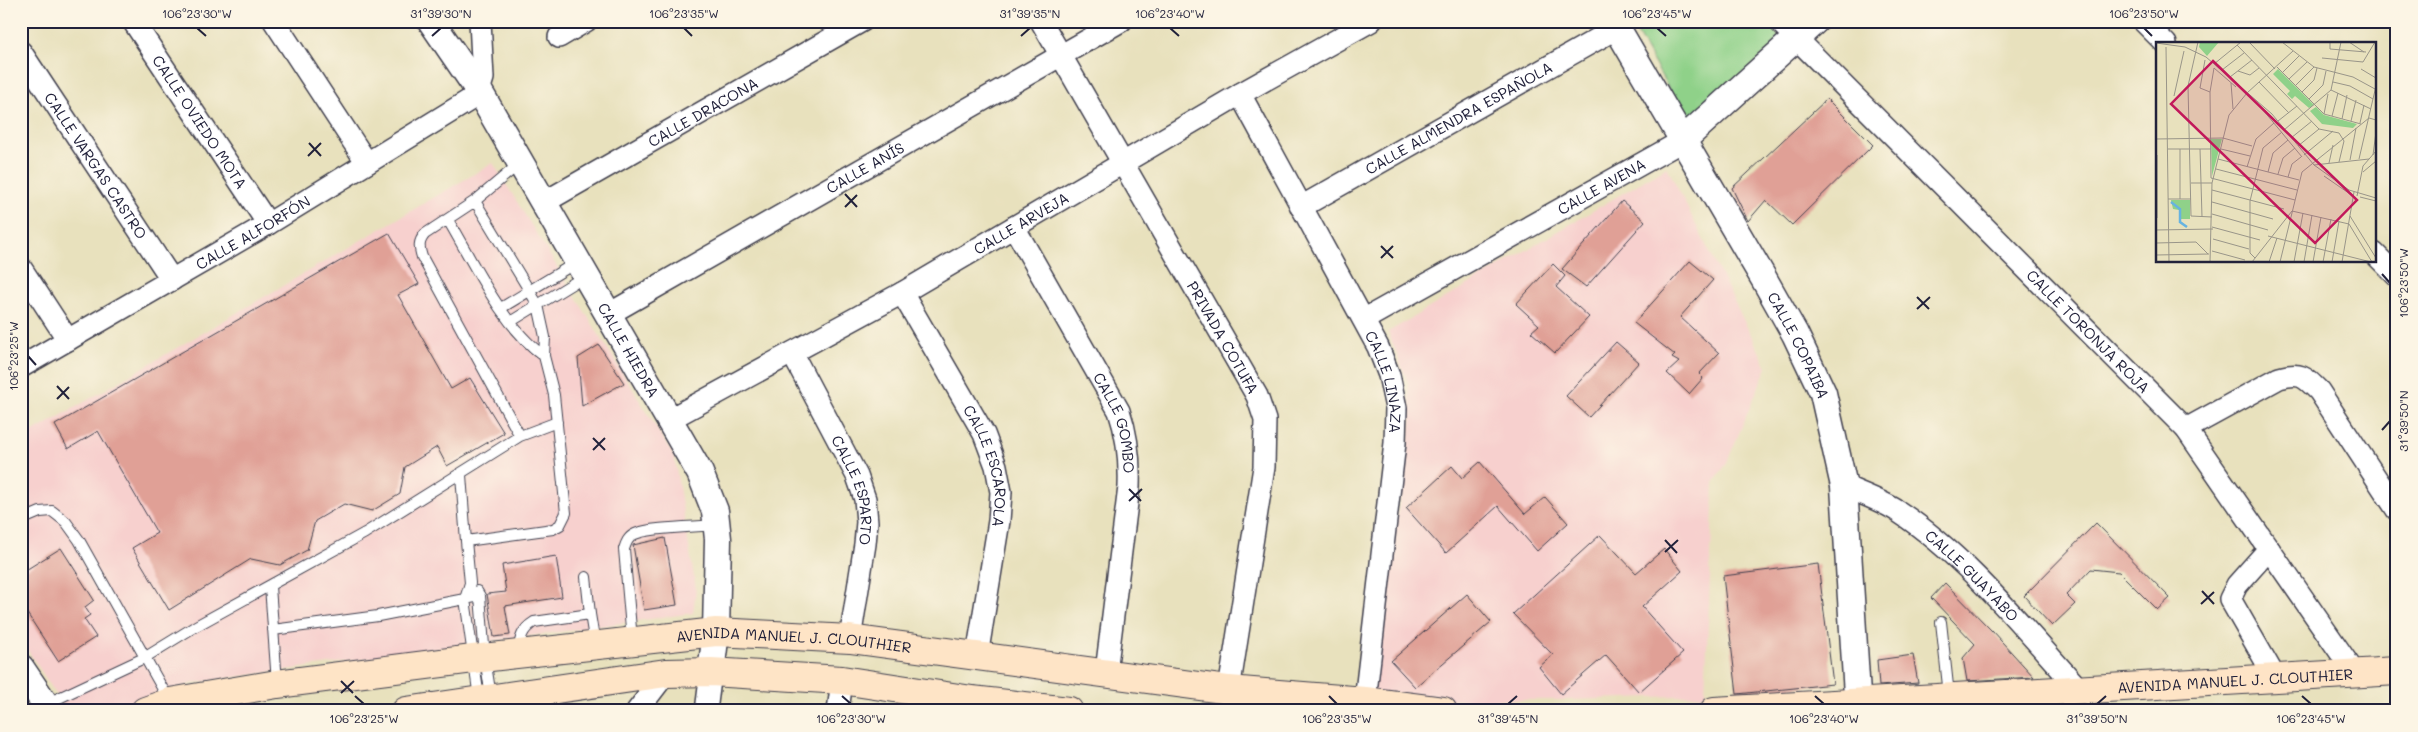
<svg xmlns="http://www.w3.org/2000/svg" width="2418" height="732" font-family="Mali,sans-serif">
	<rect width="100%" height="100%" fill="#fcf5e5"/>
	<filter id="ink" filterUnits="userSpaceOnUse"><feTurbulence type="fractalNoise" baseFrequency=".02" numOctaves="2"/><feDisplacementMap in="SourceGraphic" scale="10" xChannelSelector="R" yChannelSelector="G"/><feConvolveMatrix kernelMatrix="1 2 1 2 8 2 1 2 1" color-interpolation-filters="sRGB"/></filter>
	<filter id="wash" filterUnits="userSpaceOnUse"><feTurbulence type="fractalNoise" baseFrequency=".0096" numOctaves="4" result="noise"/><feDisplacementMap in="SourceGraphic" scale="20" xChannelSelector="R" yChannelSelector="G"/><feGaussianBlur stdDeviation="1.12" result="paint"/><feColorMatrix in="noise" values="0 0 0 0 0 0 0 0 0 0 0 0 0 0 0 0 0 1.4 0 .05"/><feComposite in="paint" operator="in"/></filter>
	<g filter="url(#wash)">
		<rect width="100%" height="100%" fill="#e8e1bd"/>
		<!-- built -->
		<path fill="#f7d0ce" d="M493,163L674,456L696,589L693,613L194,683L124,704L112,711H67L21,640V439Z
			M1667,167L1767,367L1726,464L1714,483L1705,695L1572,700H1445L1372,693L1411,422L1408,383L1388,332Z"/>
		<!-- green -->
		<path fill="#8fd189" stroke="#587a62" d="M1630,21H1764L1782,39L1689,124Z"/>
		<g id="blocks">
			<!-- building -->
			<path fill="#e0a096" d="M1827,99L1873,145L1792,225L1766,200L1748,221L1732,188Z
				M1622,201L1645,221L1586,287L1562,269Z
				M389,233L419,284L398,295L451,389L470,378L504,433L447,466L437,447L405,467L400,494L372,511L344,504L315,521L307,550L280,565L251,559L169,610L132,548L157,533L98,431L68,449L55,425Z
				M1690,261L1713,280L1680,317L1719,353L1699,374L1703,378L1689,394L1667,373L1679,362L1672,358L1675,355L1634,323Z
				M1553,264L1565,276L1556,287L1589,317L1555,353L1531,332L1539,325L1516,304Z
				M1616,342L1639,362L1589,417L1566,396Z
				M599,345L624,383L582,406L578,358Z
				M1480,462L1525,514L1545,497L1568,523L1537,551L1498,506L1446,553L1406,508L1452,466L1462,478Z
				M2096,523L2170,598L2157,610L2119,572L2091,569L2066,595L2075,604L2052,626L2024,596Z
				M1600,535L1636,573L1664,549L1682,571L1642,607L1683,653L1639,692L1606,655L1561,694L1539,667L1553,655L1513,614Z
				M665,538L677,605L644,610L633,545Z
				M61,548L94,600L85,607L90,615L84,619L96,637L58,661L21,604V573Z
				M556,556L562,597L505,606L510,635L494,637L487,594L506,592L502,565Z
				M1818,564L1833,684L1737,694L1723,576Z
				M1945,583L1991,630L2034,677L1967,681L1963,658L1975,644L1931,598Z
				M1467,594L1491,622L1415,687L1391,661Z
				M1913,655L1918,683L1879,686L1877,660Z"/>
		</g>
	</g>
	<g filter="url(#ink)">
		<use href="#blocks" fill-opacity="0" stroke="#403f4e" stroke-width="1"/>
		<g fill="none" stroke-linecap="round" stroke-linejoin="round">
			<!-- service casing -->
			<g stroke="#403f4e" stroke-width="12">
				<path id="service" d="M519,164L475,201L425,234C418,242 419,247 422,257L520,436
					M448,220C474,264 503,327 544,356
					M501,308L577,262
					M510,322L585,276
					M461,475L466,541L553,529L560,525L566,513L554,395L544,356L545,337L538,305L475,201
					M21,520L40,512L52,511L66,522L79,540L169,700
					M466,541L470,583L465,599L479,698
					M586,577L590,614
					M270,586L277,683
					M477,591L480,596L485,658L491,697
					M1941,622L1949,695
					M273,630L378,616L480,596
					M632,640L624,549C626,543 628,537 635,534C650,527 698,527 716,525
					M518,653C520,639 521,630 534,622L590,614L595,645
					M46,704L144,658L196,626L365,533L520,436L557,422
					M530,711L538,696"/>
			</g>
			<!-- minor casing -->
			<g stroke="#403f4e" stroke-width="24">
				<g id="minor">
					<path id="s1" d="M133,21L268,224"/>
					<path d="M274,21L367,163"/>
					<path id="s2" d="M1041,21L1257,396L1265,420L1264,467L1229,690"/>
					<path id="s3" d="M1779,21L2186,429L2356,675"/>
					<path d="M2143,21L2166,44"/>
					<path d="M559,37L586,21"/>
					<path id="s4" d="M21,52L172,280"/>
					<path id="s5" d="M1240,94L1378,347L1389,375L1396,408L1395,443L1365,701"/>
					<path id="s6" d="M543,203L862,21"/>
					<path id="s7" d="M1301,207L1617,28"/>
					<path id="s8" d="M1014,227L1119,411C1128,437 1130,460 1129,487L1106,672"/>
					<path d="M2374,253L2397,276"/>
					<path d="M21,268L68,340"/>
					<path id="s9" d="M902,293L984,434L996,466L1001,492L999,521L977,656"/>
					<path id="s10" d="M609,314L1121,21"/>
					<path id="s11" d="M1365,319L1682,141"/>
					<path id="s12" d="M792,353L857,476L865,499L867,522L865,544L850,639"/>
					<path id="s13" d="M21,367L268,224L468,101L479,91L483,78L480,21"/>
					<path id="s14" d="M670,419L902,293L1240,94L1371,21"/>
					<path d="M2186,429L2279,378C2300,372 2304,376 2319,391L2397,510"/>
					<path id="s15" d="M1844,486C1862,494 1883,501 1899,512C1967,557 2024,629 2079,689"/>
					<path d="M2269,549L2237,585L2230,599L2276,679"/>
					<path d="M637,711L666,673"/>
					<path d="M706,711L711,672"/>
					<path d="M838,711L842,680"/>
				</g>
			</g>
			<!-- tertiary casing -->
			<g stroke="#403f4e" stroke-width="29">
				<g id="tertiary">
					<path id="s16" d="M431,21L479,91L700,473L715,511L718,539L716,632L711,672"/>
					<path id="s17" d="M1613,21L1764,279L1795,334L1823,393L1844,486L1858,711"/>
					<path d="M1682,141L1815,21"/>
					<path d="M21,668L50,711"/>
				</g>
			</g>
			<!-- secondary casing -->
			<g stroke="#403f4e" stroke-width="30">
				<g id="secondary">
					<path id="s18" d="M145,711L170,702L277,684L473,659L716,632L850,639L1229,690L1365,701L1443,711"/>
					<path d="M406,711L666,673L711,672L842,680L972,700L1069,711"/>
					<path id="s19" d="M1714,711L2397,671"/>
				</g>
			</g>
			<!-- service -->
			<use href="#service" stroke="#fff" stroke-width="10"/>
			<!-- minor -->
			<use href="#minor" stroke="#fff" stroke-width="21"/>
			<!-- tertiary -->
			<use href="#tertiary" stroke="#fff" stroke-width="26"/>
			<!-- secondary -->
			<use href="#secondary" stroke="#fee4c6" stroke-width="28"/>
		</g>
	</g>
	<!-- ticks -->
	<path fill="none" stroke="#22223b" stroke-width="2" d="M197,28L206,36M684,28L692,36M1170,28L1179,36M1657,28L1666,36M2144,28L2152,36M432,36L441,28M1021,36L1030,28M309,143L321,156M308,156L321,143M845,194L857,207M845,207L857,195M1381,246L1393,258M1381,258L1393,246M2382,274L2390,283M1917,297L1929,309M1917,309L1930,297M28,356L36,365M57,386L69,399M57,399L69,387M2382,430L2390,421M593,438L605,450M593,450L605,438M1129,489L1141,501M1129,501L1142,489M1665,540L1677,553M1665,552L1678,540M2202,591L2214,604M2201,604L2214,592M341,681L353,693M341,693L354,681M355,696L364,704M842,696L851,704M1329,696L1337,704M1815,696L1824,704M2302,696L2311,704M1508,704L1517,696M2097,704L2106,696"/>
	<g text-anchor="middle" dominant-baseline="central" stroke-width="5" stroke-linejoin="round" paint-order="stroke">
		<!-- street labels -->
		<g font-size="15" fill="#22223b" stroke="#fcf5e5">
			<text stroke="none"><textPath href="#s6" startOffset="184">CALLE DRACONA</textPath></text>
			<text stroke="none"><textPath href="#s7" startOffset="181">CALLE ALMENDRA ESPAÑOLA</textPath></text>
			<text stroke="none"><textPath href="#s1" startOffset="121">CALLE OVIEDO MOTA</textPath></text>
			<text stroke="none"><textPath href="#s4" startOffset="136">CALLE VARGAS CASTRO</textPath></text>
			<text stroke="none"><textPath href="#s10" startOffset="295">CALLE ANÍS</textPath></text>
			<text stroke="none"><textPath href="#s11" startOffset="271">CALLE AVENA</textPath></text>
			<text stroke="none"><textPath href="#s14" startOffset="402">CALLE ARVEJA</textPath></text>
			<text stroke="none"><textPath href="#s13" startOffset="268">CALLE ALFORFÓN</textPath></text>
			<text stroke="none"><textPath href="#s3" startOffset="438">CALLE TORONJA ROJA</textPath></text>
			<text stroke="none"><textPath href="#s2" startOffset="365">PRIVADA COTUFA</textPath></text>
			<text stroke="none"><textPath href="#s17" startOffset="374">CALLE COPAIBA</textPath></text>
			<text stroke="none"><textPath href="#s16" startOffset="384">CALLE HIEDRA</textPath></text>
			<text stroke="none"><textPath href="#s5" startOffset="324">CALLE LINAZA</textPath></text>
			<text stroke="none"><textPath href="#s8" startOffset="222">CALLE GOMBO</textPath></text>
			<text stroke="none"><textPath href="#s9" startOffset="195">CALLE ESCAROLA</textPath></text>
			<text stroke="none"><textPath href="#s12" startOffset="152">CALLE ESPARTO</textPath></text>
			<text stroke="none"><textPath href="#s15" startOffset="158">CALLE GUAYABO</textPath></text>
			<text stroke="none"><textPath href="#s18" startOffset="655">AVENIDA MANUEL J. CLOUTHIER</textPath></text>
			<text stroke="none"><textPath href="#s19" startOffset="522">AVENIDA MANUEL J. CLOUTHIER</textPath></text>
		</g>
	</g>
	<!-- overview -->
	<g transform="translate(2156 42)">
		<rect width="220" height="220" fill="#e8e1bd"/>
		<path d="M44,0L53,1L63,0L51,14L43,5ZM122,27L158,63L153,66L139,54L136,57L131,52L134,49L117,32ZM160,65L168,73L201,82L197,86L166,82L154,69ZM55,97H66L56,134ZM15,158H34V177H23V168L17,167Z" fill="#8fd189"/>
		<path fill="none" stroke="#67b3e0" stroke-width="2.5" d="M15,160L24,167V180L31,185"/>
		<path fill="none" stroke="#999589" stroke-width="1" d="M42,0L32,44L35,174L56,175M93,0L119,27M126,0L158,25L197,35L219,47M174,0V7L210,10M193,0L208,10M0,1L29,5L50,15L116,72L158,123L193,148L220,156M81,3L163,87L183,91L188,99L183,120M10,5L13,220M166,16L207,20L219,0M49,18L44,46L54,50M58,22L85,0M121,25L168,72L205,82M58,26L54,50L55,136L139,158M58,26L80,45M205,27L220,36M66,28L88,11M82,29L94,33L103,26M127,30L143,14M74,35L96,18M133,37L151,20M103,40L133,71M177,40L194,44L217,57M75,41L77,67M140,43L158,25M175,48L215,67M146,50L158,38L161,26M18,54L28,9M153,57L167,43L170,29M107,68L146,115M168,72L172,52M176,74L182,51M186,77L191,53M122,79L141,64M195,79L200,58M204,81L208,63M128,88L175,48L185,0M135,96L156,79M0,97L67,96L96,104M142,104L163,87M12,107H55M24,107V157M44,107L46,175M65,107L94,114M1,113V176M148,113L177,89M217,113L220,90M62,117L143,138M203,117L220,44M194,118L200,86M173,121L177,103M158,123L213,117M91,125L100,97L118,81M60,127L141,148M112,130L117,111L132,98M207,130L220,119M122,132L127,116L139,106M168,134L194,152M132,135L136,122L145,115M35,141H56M56,148L128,167M201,154L207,124L220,109M204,155L220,159M12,157H35M56,160L117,177M56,172L112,188M194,174L220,216M193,182L216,220M56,185L104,198M0,188L57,187M112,194L215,220M57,197L93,207M0,201L40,200L52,212M56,209L89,218M0,213L53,212M99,216L94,211V159L107,106L126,90M54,220L56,141L73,73L91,51L137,9M96,220L136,169L193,182M113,220L121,196M124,220L146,130L213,76L220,78M138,220L147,171M148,220L156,173M157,220L165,175M167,220L175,177M176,220L183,179M186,220L198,150"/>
		<path fill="#c2185b" fill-opacity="0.15" stroke="#c2185b" stroke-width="2.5" d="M57,19L201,158L159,201L15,62Z"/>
		<rect width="220" height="220" fill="none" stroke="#22223b" stroke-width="2.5"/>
	</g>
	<!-- margin -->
	<rect width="2418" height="732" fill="none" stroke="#fcf5e5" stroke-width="55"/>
	<rect x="28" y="28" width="2362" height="676" fill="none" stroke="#22223b" stroke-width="2"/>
	<g font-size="12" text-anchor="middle" fill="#22223b">
		<text x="197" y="18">106°23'30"W</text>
		<text x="441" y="18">31°39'30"N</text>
		<text x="684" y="18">106°23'35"W</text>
		<text x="1030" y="18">31°39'35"N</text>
		<text x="1170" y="18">106°23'40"W</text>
		<text x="1657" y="18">106°23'45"W</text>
		<text x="2144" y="18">106°23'50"W</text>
		<text transform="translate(2404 283) rotate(-90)" y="4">106°23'50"W</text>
		<text transform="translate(14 356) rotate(-90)" y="4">106°23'25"W</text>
		<text transform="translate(2404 421) rotate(-90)" y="4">31°39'50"N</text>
		<text x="364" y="723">106°23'25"W</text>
		<text x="851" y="723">106°23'30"W</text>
		<text x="1337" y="723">106°23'35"W</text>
		<text x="1508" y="723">31°39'45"N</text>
		<text x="1824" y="723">106°23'40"W</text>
		<text x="2097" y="723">31°39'50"N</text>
		<text x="2311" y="723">106°23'45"W</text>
	</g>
</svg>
